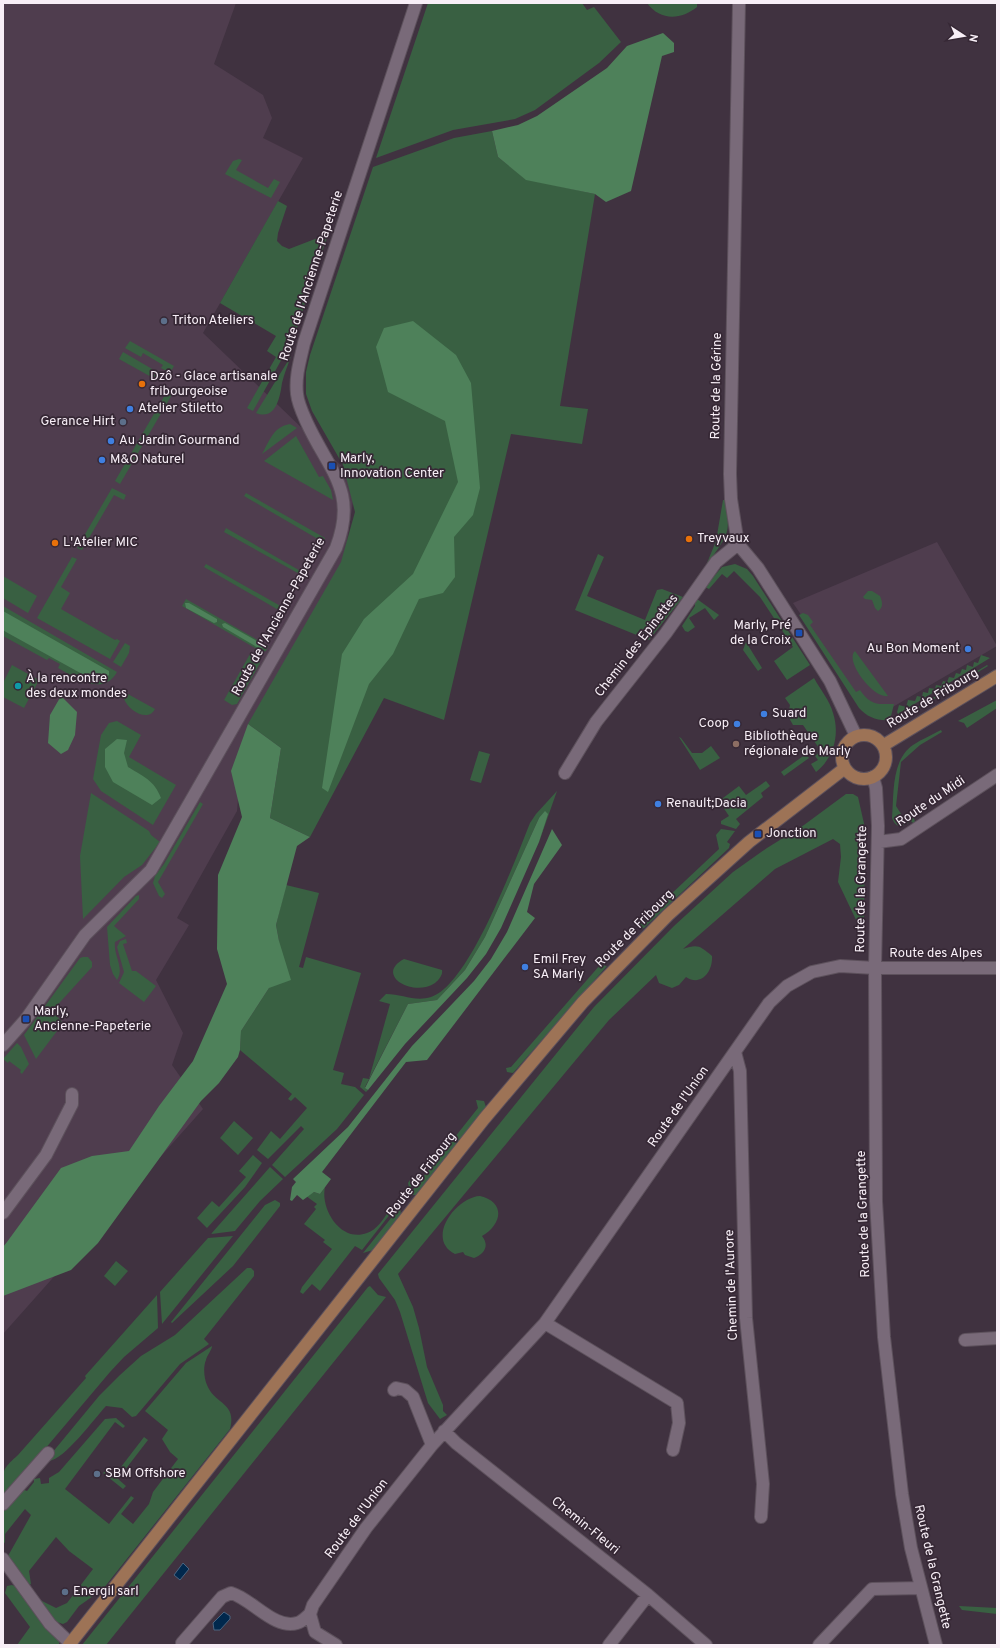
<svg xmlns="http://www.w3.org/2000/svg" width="1000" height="1648" font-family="Overpass,sans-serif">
	<rect width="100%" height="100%" fill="#403240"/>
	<!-- built -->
	<path fill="#4f3d4e" d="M3,3H236L214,64L263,95L272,118L263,138L303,158L203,333L356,480L344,564L243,738L237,811L177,918L189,925L156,980L183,1033L172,1065L203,1109L3,1334Z
		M937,542L997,646L879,715L867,711L793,603Z"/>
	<!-- green -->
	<path fill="#396042" d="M428,3H582L587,10L594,7L621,42L599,63L535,110L515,119L453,130L376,158Z
		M647,3H697V7C681,20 660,21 647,3Z
		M492,131L498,157L526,179L595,194L560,406L588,409L582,444L511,434L444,720L384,698L310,837L270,818L281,748L248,724L341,562L355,512L343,465L312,411L306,394V372L310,355L373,167L454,138Z
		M239,159L242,160L236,170L268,188L274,179L280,182L271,198L225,174L233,161Z
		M278,201L287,206L278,233L277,241L282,246L289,249L328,234L294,337L253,411L247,408L276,357L267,351L276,336L220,303Z
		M130,341L174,366L170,373L161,368L163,365L143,353L141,357L125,348Z
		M123,352L159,373L155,379L119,359Z
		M291,356C288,365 284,374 282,383C280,397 276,421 256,413Z
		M169,388L174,391L120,484L115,481Z
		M290,424L297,428L262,454C270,440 273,427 290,424Z
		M296,436L319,477L323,476L331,490L333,500L264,461Z
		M112,488L126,495L124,500L114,495L82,550L77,548Z
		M246,493L325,538L323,542L244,496Z
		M723,500H725C732,537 726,534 709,563H707L716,541Z
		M226,528L304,573L303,576L224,532Z
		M598,554L604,557L587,596L645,620L657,590L662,589L683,597L649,640L575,610Z
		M72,557L77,559L61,587L70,593L61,609L115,640L117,639L120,641L110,659L37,618Z
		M206,564L284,608L282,612L204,567Z
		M735,564L747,569L753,576L810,665L787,680L774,661L793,647L760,597L734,571L727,578L722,574L709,589L705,587L722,567Z
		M3,576L37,596L28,613L3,598Z
		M868,591H872L880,596C882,601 884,607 878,611L875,608L872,600L865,599L863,597Z
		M186,599L268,646L266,651L262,652L182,606Z
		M697,599L719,615L714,620L705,608L689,618L695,627L688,632L685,631L682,626L695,606V602Z
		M3,606L117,672C103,697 76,678 58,668L60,664L49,658L47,660L3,636Z
		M803,613L808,615L813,622L810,625L856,692L860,690C871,706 878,704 894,704L890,720C877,721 867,717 859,708L799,615Z
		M746,642L762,668L758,671L743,650Z
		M125,643L130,646L129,653L121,667L113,662Z
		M855,651L888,696C873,699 844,660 855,651Z
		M250,654L259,658L260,663L237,704L232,705L224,700Z
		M981,655L990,658L898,714L897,712L899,705L906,707L908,700L915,701L917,696L922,697L923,692L928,693L929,688L935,689L936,685L941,686L943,681L947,682L949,677L954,678L956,673L960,674L962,669L966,670L967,665L973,667L974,662L978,663Z
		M12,665L39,680L24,708L3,697V683Z
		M987,665L988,666L903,718V716Z
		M814,678C820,689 830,701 833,713C840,734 834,758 816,772L811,764L818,760L815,756L821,751L803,725H793L788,716L790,705L785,698Z
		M126,693L155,709C148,723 128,710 124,699Z
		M997,700V708L967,728L964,723L958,721Z
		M117,721L141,735L129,757L176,785L153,825L101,791L93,779L101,735L109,723Z
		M941,730L942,732L920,745L901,762L896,806L905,820L913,815L915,822L914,824L911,821C903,827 896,829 892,818C894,794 891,760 913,745C922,739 932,735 941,730Z
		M679,737L681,738L692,753H702L711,746L720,758L700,770Z
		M479,751L490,754L481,783L470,780Z
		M806,754L809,758L784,776L781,772Z
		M766,781L770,786L761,793L763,797L736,819L740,824L736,829L721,824V821L729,816L719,801L739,786L746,795Z
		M557,791L539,842L547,814L539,818L485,937L465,970L437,1000L408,1004L365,1087L368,1090L366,1092L360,1087L363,1078L369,1079L390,1004L379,1001L386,994C402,994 415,1002 431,997C469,986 515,860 530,823L536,814Z
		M91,793L149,831L151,835L160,842L142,865L124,877L83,919L80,856Z
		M846,794H853L858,797L865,828L864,924L862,941H858L860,923L857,922L838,882L841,857L840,844L833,839L775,869L683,949C698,944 700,946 712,956C713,972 701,987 686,977L679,985L672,988L659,983L656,975L609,1020L398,1274L413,1307L419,1328L427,1367L443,1405V1411L447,1415L440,1419L428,1403L400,1312L395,1300L379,1278L378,1274L594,1007L674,926L733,872L767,848L804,825Z
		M200,802L203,804L158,882L165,894L162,898L159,896L153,883L155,876L164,864Z
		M721,829L735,831L727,842L730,844L729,848L644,928L640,929L634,924L635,918L643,925L653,916L651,913L719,849L716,835Z
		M286,885L319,893L299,967L303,968L306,957L361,973L333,1070L344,1073L341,1084L355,1087L364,1095L337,1129L285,1177L272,1165L304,1129L301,1126L268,1159L257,1150L271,1131L280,1139L307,1108L295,1097L291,1101L288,1099L292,1094L240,1050L241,1031L269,988L279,941L276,925Z
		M139,895V899L114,926L126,936L115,942C113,955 125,968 117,980L113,974L110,965L107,927L136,896Z
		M126,939L127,943L123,944L132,971H136L156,986L144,1002L119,983L124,972L117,947L120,941Z
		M83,957H88L92,962V967L52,1011L63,1023L36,1059L24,1035L80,958Z
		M404,959L442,970C443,975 439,980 435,983C413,998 374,975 404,959Z
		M600,965L607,966L513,1073L507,1072L506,1068L511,1067Z
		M17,1043L21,1047L29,1064L22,1074L20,1072L21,1070L9,1061L8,1063L3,1059Z
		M476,1100L484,1101L486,1107L417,1195H411L408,1183L410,1180L412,1191L478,1108Z
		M234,1121L253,1138L238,1155L220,1138Z
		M253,1155L262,1163L245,1187L207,1228L197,1218L212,1201L219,1207L246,1177L239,1171Z
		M270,1167L283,1179L260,1201L235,1231L211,1234Z
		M325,1187C320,1209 341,1243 367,1233C377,1230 383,1219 389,1211L391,1213L362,1250L355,1246L320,1291L312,1284L303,1294L300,1292L302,1287L332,1249L323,1242L325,1240L304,1224L316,1209L314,1207L317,1204L306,1196L314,1192L320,1194Z
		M480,1196C506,1202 502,1225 482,1236C490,1246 484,1254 474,1258L465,1255L463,1252L455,1254C425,1239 456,1197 480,1196Z
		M275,1200L280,1203V1206L233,1266L172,1323L171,1322L265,1205Z
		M400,1207L401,1215L373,1250L363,1253Z
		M233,1236L162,1324L160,1292L208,1238Z
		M116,1261L128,1271L115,1286L104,1276Z
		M247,1268H251L254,1271V1276L204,1339L209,1344L180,1364L136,1416L132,1417L122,1408L106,1406C95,1418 64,1460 49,1461L47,1459L99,1396L120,1375L141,1356L175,1335Z
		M370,1286L378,1295L386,1297L106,1645H82L368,1287Z
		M157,1295L158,1328L124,1357L110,1372L28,1469L3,1495C3,1471 0,1471 18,1455L86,1378L85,1376Z
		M212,1346C212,1350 207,1355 206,1360C203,1367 204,1378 207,1385C215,1405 237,1402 230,1429L103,1589L79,1606L67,1622L63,1624L54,1621L40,1600L56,1608L67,1603L93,1569L69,1551L56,1537L29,1571L31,1584L28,1586C20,1577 16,1566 8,1556L31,1515L25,1509L5,1534V1542L3,1545V1510L22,1489L27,1491L34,1482V1479L40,1478L41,1484L49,1483V1478L59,1472L105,1419L116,1418L125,1426L123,1428L115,1422L65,1489L109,1524L131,1496L134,1498L121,1514L133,1524L149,1504L153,1492L178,1459L170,1452L162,1439L168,1430L145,1411L186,1363Z
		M144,1437L148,1440L118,1479L126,1486L123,1489L103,1473L106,1470L114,1476Z
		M12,1585L19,1588L59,1641V1645H17L30,1627L5,1593L7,1586Z
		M959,1606L997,1608V1614L962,1610Z"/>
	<!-- forest -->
	<path fill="#4e815a" d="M663,33L674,43V52L662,56L631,191L606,202L595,194L526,180L498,157L492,131L518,125L537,116L607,68L627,46Z
		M413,321L456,355L471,383L480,488L473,515L454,537L455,577L443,593L419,599L393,654L369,684L328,792L322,788L342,654L364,619L413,574L458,482L445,421L388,392L376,347L384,328Z
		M185,603H189L217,619V622L214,623L186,608Z
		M3,611L109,671V675L103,680H93L6,632L3,630Z
		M225,623L262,644L263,648L260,649L223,627L222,624Z
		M61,696L77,712L75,735L68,750L61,754L48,743L50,715Z
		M248,724L281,748L270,818L310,837L297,846L276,925L279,941L291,980L269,988L241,1031L240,1050L238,1057L219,1083L201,1101L98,1243L71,1270L3,1296V1247L7,1242L61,1168L92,1156L129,1151L159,1106L193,1061L227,984L217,949L218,875L242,817L231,771Z
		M117,739L127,740L124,753L128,767C144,777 154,780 161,798L152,805L113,782L105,767V749Z
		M545,811L548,814L539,842L501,928L486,954L467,978L405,1044L368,1090L365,1088L408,1004L437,1000L465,970L485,937L539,818Z
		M552,829L562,845L534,884L527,912L535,918L427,1060L406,1062L322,1172L331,1179L320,1194L314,1192L303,1200L297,1195L292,1201L290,1200L292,1187L296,1182L293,1179L348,1127L412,1046L474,981L491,959L507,932Z"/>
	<!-- water -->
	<path fill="#00284d" stroke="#4a6480" d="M183,1563L189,1569L180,1580L174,1575Z
		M224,1612L230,1616V1619L220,1630H214L213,1623Z"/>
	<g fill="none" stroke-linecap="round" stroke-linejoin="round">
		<!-- street casing -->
		<g stroke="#5d515c" stroke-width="14">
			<path id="street" d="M739,3L730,474L731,499L738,544L758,568L830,681L856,736
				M565,773L596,722L666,633L716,562L738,544
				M873,777L876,788L878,826L875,968L876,1201L884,1337L902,1494L911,1548L936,1645
				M878,842L901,839L997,775
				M3,1045L26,1019L85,935L151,870L336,548C358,491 329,471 307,423C303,414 298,404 297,394C295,376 300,361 304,343L416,3
				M735,1052L740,1071L746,1318L763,1484L761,1517
				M3,1213L46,1155L72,1104V1094
				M545,1323L677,1403L679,1423L673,1450
				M965,1340L997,1338
				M394,1390L396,1388L405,1390L413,1397L432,1445
				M444,1431L456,1443L648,1595L706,1645
				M3,1504L48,1453
				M3,1559L50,1624L70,1643
				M182,1643L222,1597L231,1593C252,1599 275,1630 297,1623C302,1622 306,1617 310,1614
				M336,1645L315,1632L310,1614L313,1605L366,1528L432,1445L545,1323L769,1003L787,986L812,972L840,966L875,968H997
				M609,1645L648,1595
				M819,1645L872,1589L921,1588"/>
		</g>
		<!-- secondary casing -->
		<g stroke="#5d515c" stroke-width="14">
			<path id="secondary" d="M842 757a22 22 0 1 1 44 0a22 22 0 1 1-44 0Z
				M884,745L997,676
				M69,1645L484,1119L583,1002L668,915L749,842L845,768"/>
		</g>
		<!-- street -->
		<use href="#street" stroke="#796a79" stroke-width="12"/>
		<!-- secondary -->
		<use href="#secondary" stroke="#9d7356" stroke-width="12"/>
	</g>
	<!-- markers -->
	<g fill="#5c6f8a" stroke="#362835" stroke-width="1.5">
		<circle cx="164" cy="321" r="4"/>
		<circle cx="123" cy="422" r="4"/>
		<circle cx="97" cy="1474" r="4"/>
		<circle cx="65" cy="1592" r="4"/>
	</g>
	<g fill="#e8710a" stroke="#362835" stroke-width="1.5">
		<circle cx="142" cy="384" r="4"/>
		<circle cx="689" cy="539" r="4"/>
		<circle cx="55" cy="543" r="4"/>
	</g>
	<g fill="#3f7fe0" stroke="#362835" stroke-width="1.5">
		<circle cx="130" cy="409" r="4"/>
		<circle cx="111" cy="441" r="4"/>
		<circle cx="102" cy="460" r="4"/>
		<circle cx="968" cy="649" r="4"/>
		<circle cx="764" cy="714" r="4"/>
		<circle cx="737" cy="724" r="4"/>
		<circle cx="658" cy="804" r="4"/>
		<circle cx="525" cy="967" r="4"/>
	</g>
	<g fill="#1a4fb4" stroke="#362835" stroke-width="1.5">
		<rect x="328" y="462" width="8" height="8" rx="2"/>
		<rect x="795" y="629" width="8" height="8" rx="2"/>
		<rect x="754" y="830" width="8" height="8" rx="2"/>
		<rect x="22" y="1015" width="8" height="8" rx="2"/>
	</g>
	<circle fill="#0f9aa8" stroke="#362835" stroke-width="1.5" cx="18" cy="686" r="4"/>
	<circle fill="#8d6e63" stroke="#362835" stroke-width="1.5" cx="736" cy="744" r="4"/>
	<g text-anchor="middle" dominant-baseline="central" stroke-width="3.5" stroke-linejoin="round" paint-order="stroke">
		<!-- street labels -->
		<g font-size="13" fill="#f8eff7" stroke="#362835">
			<text transform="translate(312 276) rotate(-72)">Route de l'Ancienne-Papeterie</text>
			<text transform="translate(717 386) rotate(-89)">Route de la Gérine</text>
			<text transform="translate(279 617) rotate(-61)">Route de l'Ancienne-Papeterie</text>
			<text transform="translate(637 646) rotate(-52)">Chemin des Epinettes</text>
			<text transform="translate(933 699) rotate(-31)">Route de Fribourg</text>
			<text transform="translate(931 802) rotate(-34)">Route du Midi</text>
			<text transform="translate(862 889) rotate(-89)">Route de la Grangette</text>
			<text transform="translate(635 929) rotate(-45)">Route de Fribourg</text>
			<text x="936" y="954">Route des Alpes</text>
			<text transform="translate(679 1107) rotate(-55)">Route de l'Union</text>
			<text transform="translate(422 1175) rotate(-52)">Route de Fribourg</text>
			<text transform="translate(864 1214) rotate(-92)">Route de la Grangette</text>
			<text transform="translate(732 1285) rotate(-92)">Chemin de l'Aurore</text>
			<text transform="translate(357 1519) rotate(-53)">Route de l'Union</text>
			<text transform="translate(585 1526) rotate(39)">Chemin-Fleuri</text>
			<text transform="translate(932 1567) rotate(77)">Route de la Grangette</text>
		</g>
		<!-- poi labels -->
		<g font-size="13" fill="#f8eff7" stroke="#362835" text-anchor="start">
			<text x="172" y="321">Triton Ateliers</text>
			<text x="150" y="377">Dzô - Glace artisanale<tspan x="150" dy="15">fribourgeoise</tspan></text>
			<text x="138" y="409">Atelier Stiletto</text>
			<text x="115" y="422" text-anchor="end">Gerance Hirt</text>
			<text x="119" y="441">Au Jardin Gourmand</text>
			<text x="340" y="459">Marly,<tspan x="340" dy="15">Innovation Center</tspan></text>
			<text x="110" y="460">M&amp;O Naturel</text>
			<text x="697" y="539">Treyvaux</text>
			<text x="63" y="543">L'Atelier MIC</text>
			<text x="791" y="626" text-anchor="end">Marly, Pré<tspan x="791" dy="15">de la Croix</tspan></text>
			<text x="960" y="649" text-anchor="end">Au Bon Moment</text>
			<text x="26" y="679">À la rencontre<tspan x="26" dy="15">des deux mondes</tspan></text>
			<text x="772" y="714">Suard</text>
			<text x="729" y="724" text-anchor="end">Coop</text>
			<text x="744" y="737">Bibliothèque<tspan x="744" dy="15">régionale de Marly</tspan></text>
			<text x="666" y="804">Renault;Dacia</text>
			<text x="766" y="834">Jonction</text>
			<text x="533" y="960">Emil Frey<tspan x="533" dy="15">SA Marly</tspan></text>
			<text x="34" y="1012">Marly,<tspan x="34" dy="15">Ancienne-Papeterie</tspan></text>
			<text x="105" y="1474">SBM Offshore</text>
			<text x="73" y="1592">Energil sarl</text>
		</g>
	</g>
	<!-- border -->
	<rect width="1000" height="1648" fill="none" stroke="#f8eff7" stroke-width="8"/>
	<!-- north arrow -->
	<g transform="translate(964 36) rotate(102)" stroke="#362835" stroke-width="3" paint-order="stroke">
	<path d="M0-3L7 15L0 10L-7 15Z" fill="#f8eff7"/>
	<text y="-6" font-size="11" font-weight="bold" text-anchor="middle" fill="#f8eff7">N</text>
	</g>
</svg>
